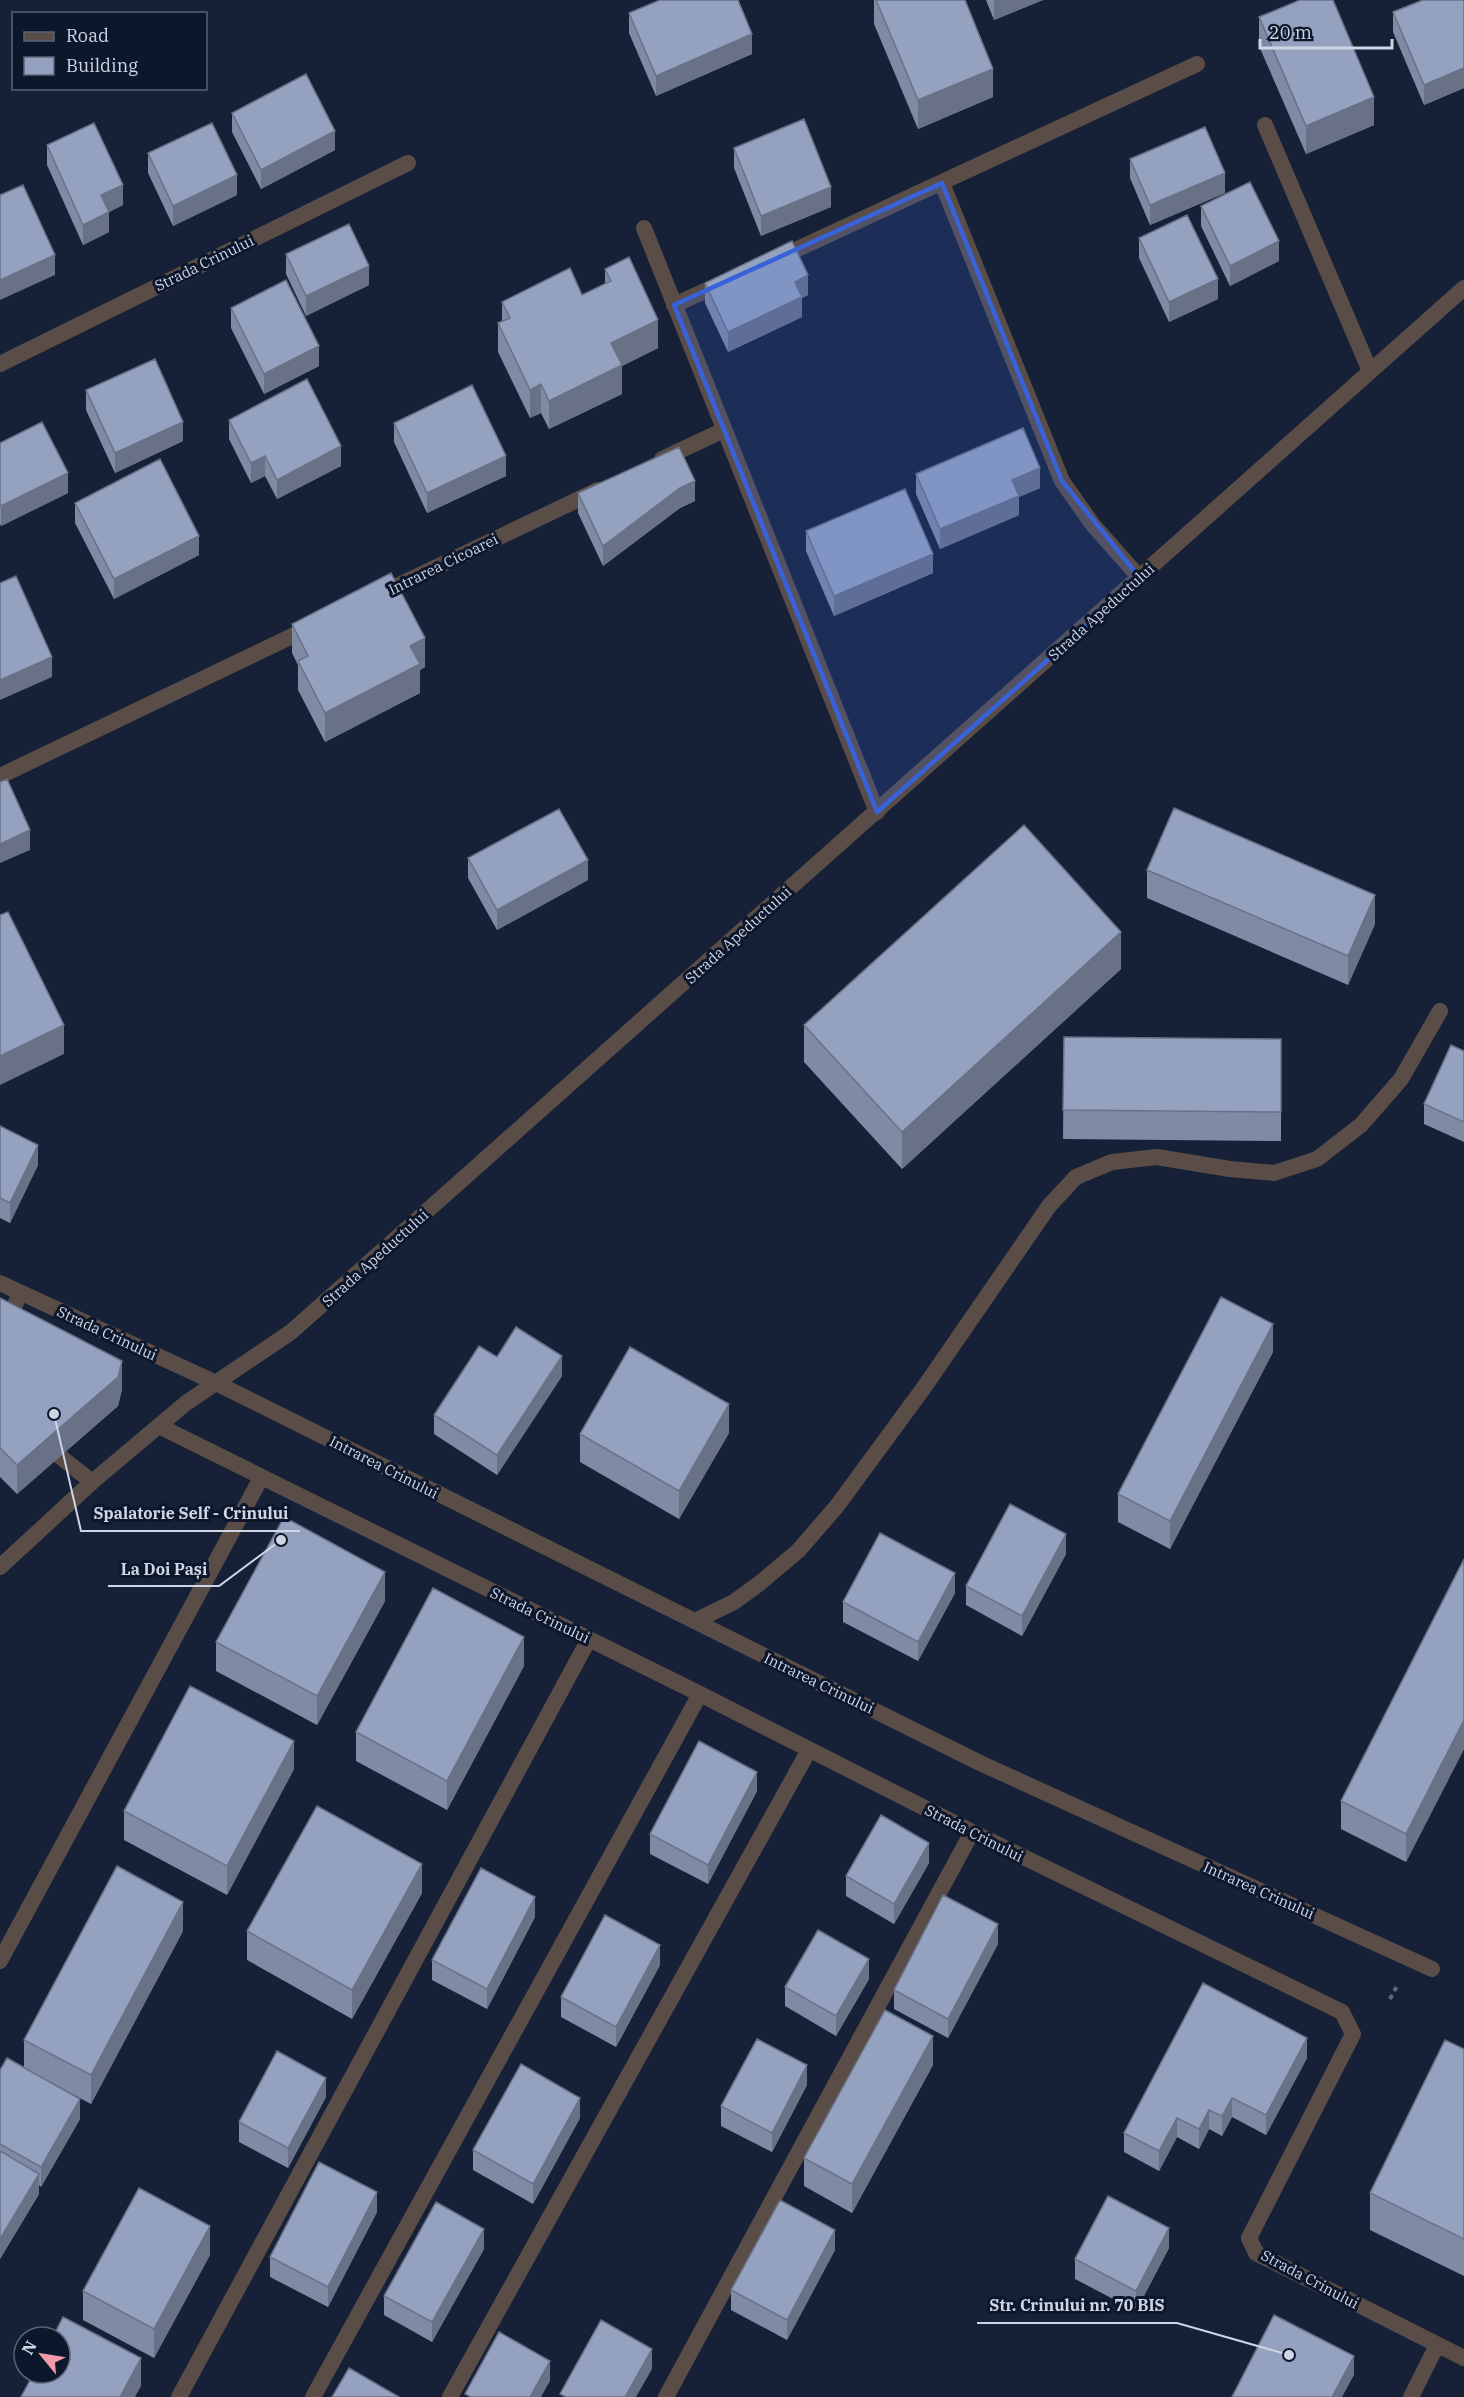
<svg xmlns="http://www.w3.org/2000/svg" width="1464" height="2397" font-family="'IBM Plex Serif',serif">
	<rect width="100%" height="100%" fill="#162037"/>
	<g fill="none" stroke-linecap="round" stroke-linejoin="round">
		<!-- path -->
		<path stroke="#5d667a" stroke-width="4" stroke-dasharray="4.5 4.5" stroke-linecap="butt" d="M1390,1999L1397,1986"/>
		<!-- service -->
		<path stroke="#5a4d47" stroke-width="16" d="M1265,125L1370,371
			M0,1340L20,1293
			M42,1442L92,1482
			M666,2397L972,1832"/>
		<!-- minor -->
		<path stroke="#5a4d47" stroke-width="16" d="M942,183L1062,481L1093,525L1140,578
			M644,228L877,812
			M776,259L1197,64
			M674,305L725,282
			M0,364L408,163
			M662,459L724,430
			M378,595L598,490
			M0,776L311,627
			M214,1382L980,1763L1432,1969
			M159,1426L700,1694L972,1832L1342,2012L1353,2034L1249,2238L1256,2253L1464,2358
			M695,1621L734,1602L760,1583L798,1551L837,1506L925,1386L1049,1206L1076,1177L1112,1162L1157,1157L1230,1169L1274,1173L1317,1159L1361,1125L1401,1079L1440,1011
			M0,1961L261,1478
			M179,2397L589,1639
			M313,2397L700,1694
			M450,2397L809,1750
			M1411,2397L1437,2345"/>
		<!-- tertiary -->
		<path stroke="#5a4d47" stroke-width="16" d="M0,1283L214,1382
			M0,1567L92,1482L186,1403L291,1332L1464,288"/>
	</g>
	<!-- wall -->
	<path fill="#7f8ba5" d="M874,0H965L993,97L918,129L874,24Z
		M986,0H1043L994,20Z
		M1464,0V88L1424,105L1393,32V12Z
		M629,13L752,54L656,96L629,33Z
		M1259,17L1374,125L1306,154L1259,46Z
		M232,113L335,150L261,189L232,132Z
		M47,145L123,205L109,212V232L83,245L47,165Z
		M734,148L831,207L761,236L734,168Z
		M148,153L237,195L173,226L148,173Z
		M1130,159L1225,193L1150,225L1130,178Z
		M1201,206L1279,261L1230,286L1201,226Z
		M1139,238L1218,299L1169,322L1139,258Z
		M286,254L369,285L306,316L286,274Z
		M605,269L658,348L622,366V394L549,429L541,413L530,418L498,352V323L502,322V302L582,295L605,284Z
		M705,283L808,295L802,298V317L728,352L705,303Z
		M231,308L319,366L264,394L231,328Z
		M86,390L183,441L115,473L86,410Z
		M229,420L341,466L277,499L265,476L251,483L229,439Z
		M394,423L506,476L427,513L394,442Z
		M0,443L68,493L1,526L0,524Z
		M916,474L1040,488L1019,497V515L940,549L916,494Z
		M578,493L695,501L680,508L603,566L578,513Z
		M75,503L199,555L114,599L75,523Z
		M806,531L933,573L834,616L806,551Z
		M292,624L425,667L420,670V693L325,742L298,690V665L292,653Z
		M468,858L588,880L497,930L468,878Z
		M1147,870L1375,924L1348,985L1147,898Z
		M1121,969L902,1169L804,1062V1025Z
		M1064,1037L1281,1039V1141L1063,1139Z
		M1464,1051V1142L1424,1124V1104Z
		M0,1126L38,1165L10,1223L0,1218Z
		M0,1298L122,1389L118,1406L17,1494L0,1477Z
		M1273,1352L1170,1549L1118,1522V1494Z
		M497,1357L562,1376L497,1475L434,1434V1415Z
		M729,1433L679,1519L580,1462V1434Z
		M1066,1554L1022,1636L966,1605V1586Z
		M1464,1559V1749L1406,1862L1341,1829V1801Z
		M955,1593L918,1661L843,1622V1602Z
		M385,1601L317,1725L216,1671V1642Z
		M524,1666L447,1810L356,1761V1732Z
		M294,1769L227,1895L124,1840V1811Z
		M757,1791L708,1884L650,1854V1834Z
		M929,1863L894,1924L846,1896V1876Z
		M422,1893L352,2019L247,1960V1931Z
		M535,1917L487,2009L432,1980V1960Z
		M183,1931L91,2104L50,2082L80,2119L41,2187L39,2185V2194L0,2259V2070L24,2068V2040Z
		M998,1944L948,2038L894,2009V1990Z
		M660,1965L616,2047L561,2017V1997Z
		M869,1979L836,2036L785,2006V1987Z
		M1464,2049V2276L1370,2230V2193Z
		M1307,2058L1266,2135L1232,2117L1222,2136L1209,2129L1199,2149L1177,2137L1159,2171L1124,2152V2133Z
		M933,2065L852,2213L804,2186V2158Z
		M807,2085L772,2152L721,2126V2106Z
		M326,2097L288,2168L239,2142V2122Z
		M580,2118L533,2204L473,2170V2150Z
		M377,2212L328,2307L270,2277V2257Z
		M1169,2248L1136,2311L1075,2279V2259Z
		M484,2249L432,2342L384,2315V2296Z
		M835,2250L787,2340L731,2310V2290Z
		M210,2255L154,2358L83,2320V2291Z"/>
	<!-- shaded-wall -->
	<path fill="#687186" d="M994,0H1043L994,20Z
		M752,34V54L656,96V76Z
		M1464,68V88L1424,105V85Z
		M993,69V97L918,129V100Z
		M1374,97V125L1306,154V126Z
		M335,131V150L261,189V170Z
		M1225,173V193L1150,225V205Z
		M237,175V195L173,226V206Z
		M123,185V205L101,215V195Z
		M831,187V207L761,236V216Z
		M109,212V232L83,245V225Z
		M1279,241V261L1230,286V266Z
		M55,255V275L0,300V280Z
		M369,266V285L306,316V296Z
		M808,275V295L802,298V317L728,352V332L795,282Z
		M1218,279V299L1169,322V302Z
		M658,320V348L622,366V394L549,429V401L611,343Z
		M319,346V366L264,394V374Z
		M541,384V413L530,418V390Z
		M183,422V441L115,473V453Z
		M341,446V466L277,499V480Z
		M265,456V476L251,483V463Z
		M506,456V476L427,513V493Z
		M1040,468V488L1019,497V515L940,549V529L1012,480Z
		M68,473V493L1,526V506Z
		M695,481V501L680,508L603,566V546L680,488Z
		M199,536V555L114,599V579Z
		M933,554V573L834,616V596Z
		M425,638V667L420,670V693L325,742V713L410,646Z
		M52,657V677L0,700V680Z
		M30,830V850L0,863V844Z
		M588,860V880L497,930V910Z
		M1375,895V924L1348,985V956Z
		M1121,932V969L902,1169V1132Z
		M64,1025V1054L0,1085V1056Z
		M38,1145V1165L10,1223V1203Z
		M1273,1324V1352L1170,1549V1521Z
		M562,1356V1376L497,1475V1455Z
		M122,1361V1389L118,1406L17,1494V1465Z
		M729,1404V1433L679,1519V1491Z
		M1066,1534V1554L1022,1636V1616Z
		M385,1572V1601L317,1725V1696Z
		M955,1573V1593L918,1661V1642Z
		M524,1637V1666L447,1810V1781Z
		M1464,1720V1749L1406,1862V1834Z
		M294,1741V1769L227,1895V1866Z
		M757,1772V1791L708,1884V1865Z
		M929,1843V1863L894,1924V1904Z
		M422,1864V1893L352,2019V1990Z
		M535,1897V1917L487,2009V1989Z
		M183,1902V1931L91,2104V2075Z
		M998,1924V1944L948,2038V2019Z
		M660,1945V1965L616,2047V2027Z
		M869,1959V1979L836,2036V2016Z
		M933,2036V2065L852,2213V2184Z
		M1307,2038V2058L1266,2135V2115Z
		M807,2065V2085L772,2152V2133Z
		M326,2078V2097L288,2168V2148Z
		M580,2098V2118L533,2204V2184Z
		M1232,2098V2117L1222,2136V2116Z
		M80,2099V2119L41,2187V2167Z
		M1209,2110V2129L1199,2149V2129Z
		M1177,2118V2137L1159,2171V2151Z
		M39,2174V2194L0,2259V2239Z
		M377,2192V2212L328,2307V2287Z
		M210,2226V2255L154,2358V2329Z
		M1169,2228V2248L1136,2311V2291Z
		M484,2229V2249L432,2342V2322Z
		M835,2230V2250L787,2340V2320Z
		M652,2349V2369L636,2397H625Z
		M1354,2356V2375L1342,2397H1332Z
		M141,2358V2386L135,2397H120Z
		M550,2361V2381L541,2397H530Z"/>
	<!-- building -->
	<path fill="#94a2c0" stroke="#687186" stroke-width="1.5" d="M660,0H738L752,34L656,76L629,13Z
		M876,0H965L993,69L918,100Z
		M1300,0H1333L1374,97L1306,126L1259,17Z
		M1423,0H1464V68L1424,85L1393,12Z
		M306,74L335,131L261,170L232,113Z
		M804,119L831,187L761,216L734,148Z
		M94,123L123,185L101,195L109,212L83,225L47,145Z
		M212,123L237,175L173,206L148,153Z
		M1205,127L1225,173L1150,205L1130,159Z
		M1250,182L1279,241L1230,266L1201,206Z
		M23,185L55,255L0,280V195Z
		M1187,215L1218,279L1169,302L1139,238Z
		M349,224L369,266L306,296L286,254Z
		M792,241L808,275L795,282L802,297L728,332L705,283Z
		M629,257L658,320L611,343L622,365L549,401L541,384L530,390L498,323L510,318L502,302L570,268L582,295L611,281L605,269Z
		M286,280L319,346L264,374L231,308Z
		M155,359L183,422L115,453L86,390Z
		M307,379L341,446L277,480L265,456L251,463L229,420Z
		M472,385L506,456L427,493L394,423Z
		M42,422L68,473L1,506L0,504V443Z
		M1023,428L1040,468L1012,480L1019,496L940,529L916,474Z
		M679,447L695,481L680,488L603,546L578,493Z
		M160,459L199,536L114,579L75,503Z
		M905,489L933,554L834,596L806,531Z
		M391,573L425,638L410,646L420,664L325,713L298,661L308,656L292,624Z
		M16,576L52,657L0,680V583Z
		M7,779L30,830L0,844V782Z
		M1174,808L1375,895L1348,956L1147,870Z
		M559,809L588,860L497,910L468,858Z
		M1024,825L1121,932L902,1132L804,1025Z
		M8,912L64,1025L0,1056V915Z
		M1064,1037L1281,1039V1112L1063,1110Z
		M1451,1045L1464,1051V1122L1424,1104Z
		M0,1126L38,1145L10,1203L0,1198Z
		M1221,1297L1273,1324L1170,1521L1118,1494Z
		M0,1298L122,1361L118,1377L17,1465L0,1448Z
		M516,1327L562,1356L497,1455L434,1415L479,1346L497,1357Z
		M630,1347L729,1404L679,1491L580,1434Z
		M1010,1504L1066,1534L1022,1616L966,1586Z
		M284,1517L385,1572L317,1696L216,1642Z
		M880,1533L955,1573L918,1642L843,1602Z
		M1464,1559V1720L1406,1834L1341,1801Z
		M433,1588L524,1637L447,1781L356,1732Z
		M190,1686L294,1741L227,1866L124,1811Z
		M699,1741L757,1772L708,1865L650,1834Z
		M317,1806L422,1864L352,1990L247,1931Z
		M881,1815L929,1843L894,1904L846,1876Z
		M117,1866L183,1902L91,2075L24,2040Z
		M481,1868L535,1897L487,1989L432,1960Z
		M943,1895L998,1924L948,2019L894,1990Z
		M605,1915L660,1945L616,2027L561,1997Z
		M818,1930L869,1959L836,2016L785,1987Z
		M1203,1983L1307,2038L1266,2115L1232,2098L1222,2116L1209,2110L1199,2129L1177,2118L1159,2151L1124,2133Z
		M885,2010L933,2036L852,2184L804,2158Z
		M757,2039L807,2065L772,2133L721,2106Z
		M1445,2040L1464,2049V2239L1370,2193Z
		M277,2051L326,2078L288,2148L239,2122Z
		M7,2058L80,2099L41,2167L0,2144V2070Z
		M521,2064L580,2098L533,2184L473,2150Z
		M0,2151L39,2174L0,2239Z
		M319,2162L377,2192L328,2287L270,2257Z
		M139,2188L210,2226L154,2329L83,2291Z
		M1108,2196L1169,2228L1136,2291L1075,2259Z
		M780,2200L835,2230L787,2320L731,2290Z
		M436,2202L484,2229L432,2322L384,2296Z
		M1274,2315L1354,2356L1332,2397H1232Z
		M63,2317L141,2358L120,2397H21L34,2373H60V2337H53Z
		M601,2320L652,2349L625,2397H566L560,2394Z
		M499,2332L550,2361L530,2397H471L465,2394Z
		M349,2368L399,2397H332Z"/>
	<!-- marked area -->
	<path fill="#3862da" fill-opacity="0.2" stroke="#3862da" stroke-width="4.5" stroke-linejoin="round" d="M942,183L1062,481L1140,578L877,812L674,305Z"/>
	<g text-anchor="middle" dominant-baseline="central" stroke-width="6" stroke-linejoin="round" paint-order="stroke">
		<!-- street labels -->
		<g font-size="15" fill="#ced5e5" stroke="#0d172c">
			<text transform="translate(204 263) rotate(-26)">Strada Crinului</text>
			<text transform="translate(443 564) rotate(-26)">Intrarea Cicoarei</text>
			<text transform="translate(1101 612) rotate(-42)">Strada Apeductului</text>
			<text transform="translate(738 935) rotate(-42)">Strada Apeductului</text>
			<text transform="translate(375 1258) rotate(-42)">Strada Apeductului</text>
			<text transform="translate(107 1333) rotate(25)">Strada Crinului</text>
			<text transform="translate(384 1467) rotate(27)">Intrarea Crinului</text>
			<text transform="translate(540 1615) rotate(26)">Strada Crinului</text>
			<text transform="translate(819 1683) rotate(26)">Intrarea Crinului</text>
			<text transform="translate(974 1833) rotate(27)">Strada Crinului</text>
			<text transform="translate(1259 1890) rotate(24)">Intrarea Crinului</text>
			<text transform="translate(1310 2279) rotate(28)">Strada Crinului</text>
		</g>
	</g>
	<!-- callouts -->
	<path fill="none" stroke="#ced5e5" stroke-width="2" d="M54 1414L81 1531H300M281 1540L219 1586H108M1289 2355L1177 2323H977"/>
	<g fill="#ced5e5" stroke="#0d172c" stroke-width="2">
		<circle cx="54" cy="1414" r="6"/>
		<circle cx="281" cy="1540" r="6"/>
		<circle cx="1289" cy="2355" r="6"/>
	</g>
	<g font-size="16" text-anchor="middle" font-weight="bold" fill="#ced5e5" stroke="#0d172c" stroke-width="6" stroke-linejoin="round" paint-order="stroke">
		<text x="191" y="1519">Spalatorie Self - Crinului</text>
		<text x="164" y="1575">La Doi Pași</text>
		<text x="1077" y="2311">Str. Crinului nr. 70 BIS</text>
	</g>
	<!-- legend -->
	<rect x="12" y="12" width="195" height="78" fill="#0d172c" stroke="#5a6376" stroke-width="1.5"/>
	<rect x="24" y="32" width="30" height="9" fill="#5a4d47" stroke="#5a6376" stroke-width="1.5"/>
	<text x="66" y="42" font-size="18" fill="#ced5e5">Road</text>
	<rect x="24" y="57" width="30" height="18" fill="#94a2c0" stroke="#5a6376" stroke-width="1.5"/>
	<text x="66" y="72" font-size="18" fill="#ced5e5">Building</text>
	<!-- north arrow -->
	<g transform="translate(42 2355) rotate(300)"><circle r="28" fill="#0d172c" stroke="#5a6376" stroke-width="1.5"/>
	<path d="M0-4.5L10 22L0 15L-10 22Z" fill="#f39aaa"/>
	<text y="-9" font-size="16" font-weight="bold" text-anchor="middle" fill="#ced5e5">N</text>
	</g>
	<!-- scale -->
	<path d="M1260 39v9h132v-9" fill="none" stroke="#ced5e5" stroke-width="3"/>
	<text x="1269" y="39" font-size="18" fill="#ced5e5" stroke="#0d172c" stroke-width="4.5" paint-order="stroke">20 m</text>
</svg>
